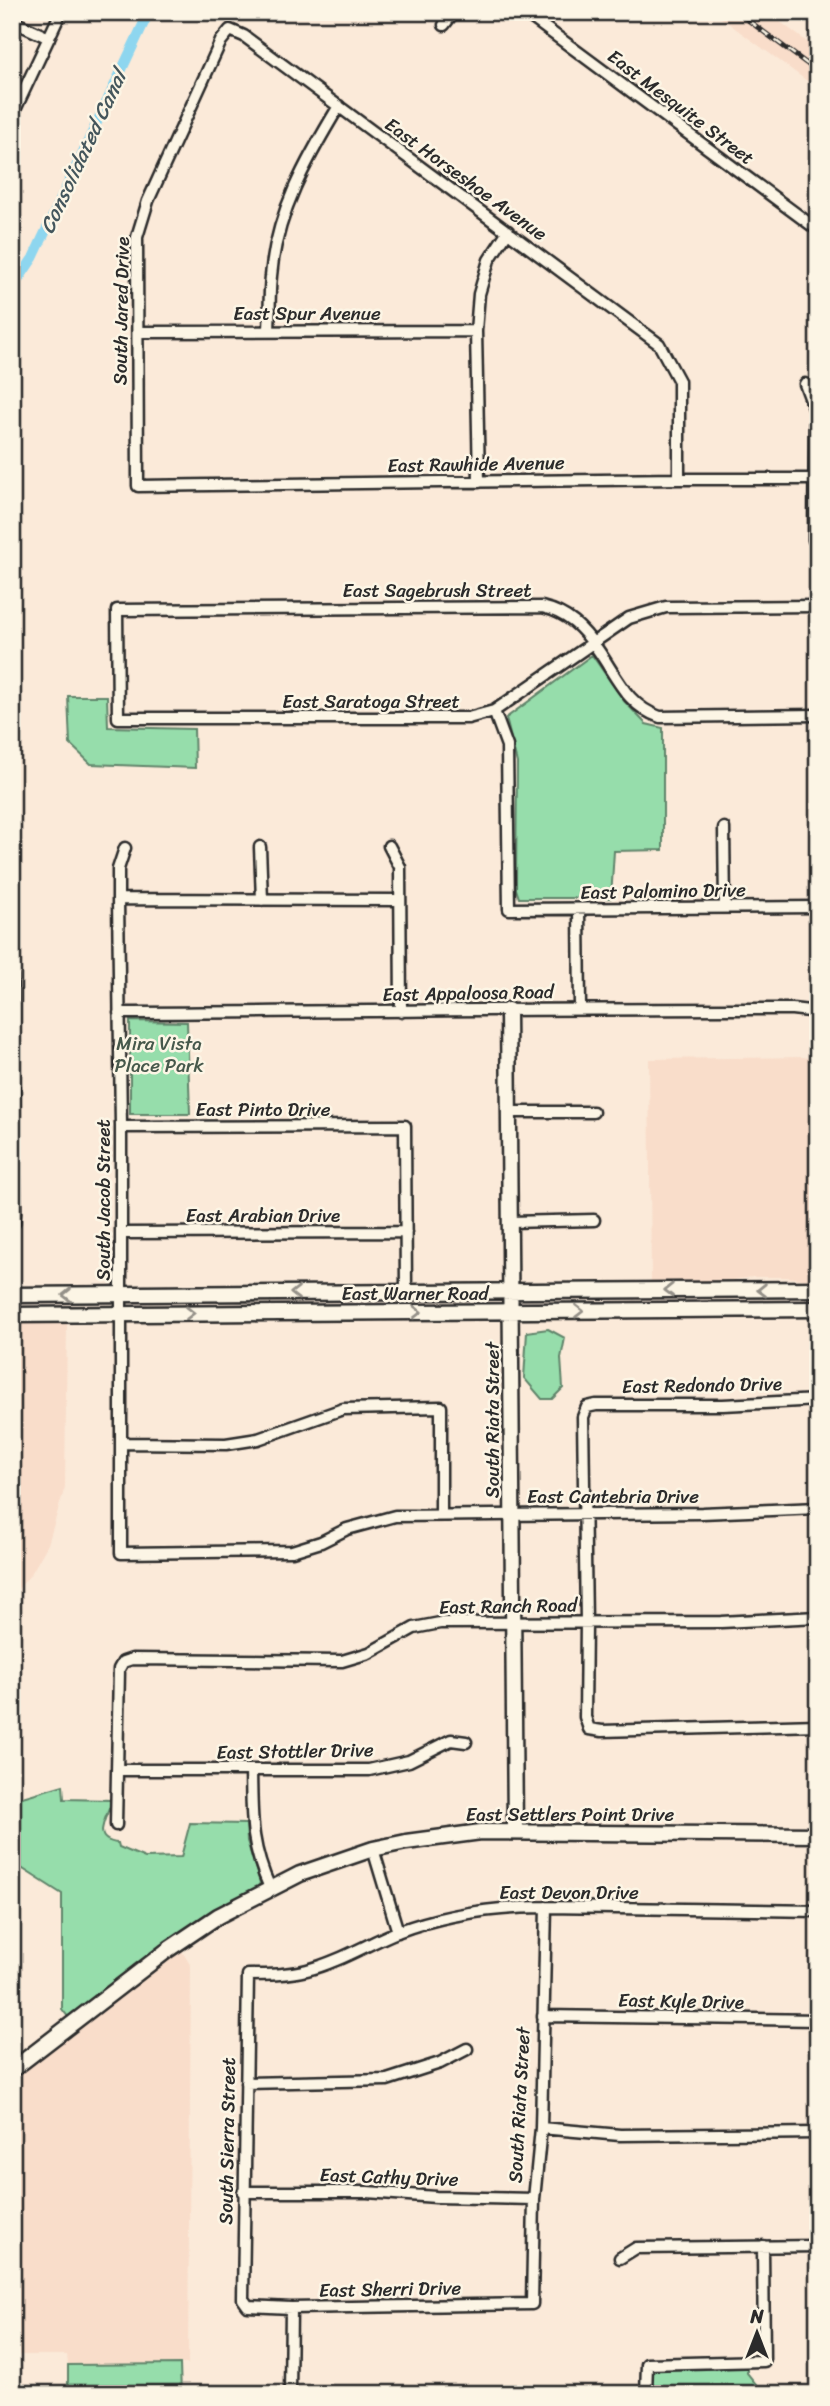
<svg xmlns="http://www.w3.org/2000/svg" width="830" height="2406" font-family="Sriracha,sans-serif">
	<rect width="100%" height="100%" fill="#fbead9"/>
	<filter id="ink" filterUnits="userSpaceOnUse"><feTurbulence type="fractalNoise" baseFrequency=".0143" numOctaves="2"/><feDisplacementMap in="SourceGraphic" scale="14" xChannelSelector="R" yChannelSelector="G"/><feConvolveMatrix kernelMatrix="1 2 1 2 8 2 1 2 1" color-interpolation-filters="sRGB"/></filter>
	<g filter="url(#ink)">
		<!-- built -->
		<path fill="#f9ddca" d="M713,12H767L818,50V89Z
			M804,1057L818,1061V1281L786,1277H753L719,1282H651L649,1059Z
			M67,1323L65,1487L48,1544L31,1574L12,1596V1324Z
			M180,1948L191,1966L188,2364L68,2365L67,2355H12V2078Z"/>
		<!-- green -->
		<path fill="#96ddab" stroke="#60846b" stroke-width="2" d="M592,655L624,701L646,724L663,728V850L614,851L611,898H519L516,889L517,763L506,718Z
			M68,696H107L108,727L194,729L195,768L91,764L70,744Z
			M130,1021L187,1022L190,1114H130Z
			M548,1329L565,1338L561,1358L563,1388L552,1399H542L524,1378L527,1332Z
			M63,1785L64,1799L112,1800C109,1815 88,1840 118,1843L119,1847L145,1858L181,1857L190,1823L246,1824L247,1841L260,1883L256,1889C187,1922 129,1972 69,2018L62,2009V1894L12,1862V1800Z
			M747,2361V2373L764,2394H646L647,2364Z
			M180,2364L181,2394H68V2365Z"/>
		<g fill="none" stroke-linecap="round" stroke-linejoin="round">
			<!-- canal -->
			<path stroke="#8ed6ef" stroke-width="10" d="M12,289L33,258L149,12"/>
			<!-- street casing -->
			<g stroke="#2b2b2b" stroke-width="15">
				<path id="street" d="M524,12L818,230
					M12,21L49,38
					M444,25L454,12
					M12,116L61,12
					M269,330C270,312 269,293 271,276C276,213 307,159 339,106
					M138,332L476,331
					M805,384L815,411L814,540H818
					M679,479V381L659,344L244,36L230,30L221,41L148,201L137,237L138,486L679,479H813
					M479,482L476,331L479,294L489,260L508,231
					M818,606L666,607L629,618L494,711L468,718H118L117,610L542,607C568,613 583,628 598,650C617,677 627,706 660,717L818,715
					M494,711L507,746L509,909L818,907
					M724,828L725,907
					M389,846L400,867L401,1012
					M260,847L262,900
					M125,848L118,869V899L121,1127V1553L292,1551L321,1542L347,1529L395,1516L702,1513L818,1508
					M118,899L400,900
					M579,909L580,1008
					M12,975L15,1213L14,1223L12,1224
					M119,1013C343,1012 568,1008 792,1009L818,1012
					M509,1112H593
					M121,1127L405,1126L406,1292
					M510,1222L594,1220
					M121,1233L406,1232
					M818,1400L723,1405H596L587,1407L583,1417L586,1622L585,1717L589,1729L602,1731L818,1725
					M122,1443L226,1444L258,1439L343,1409L441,1407V1515
					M118,1770H369L409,1761L451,1740L466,1742
					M251,1770C252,1817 250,1844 270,1888
					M116,1825L119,1669L123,1662L132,1659L342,1661L369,1653L414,1628L440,1623L721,1622L818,1617
					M373,1849L398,1932
					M546,1907L541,2128L534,2199L532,2304L291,2308L248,2306L243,2299L248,1975C267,1975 287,1975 307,1970C339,1962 367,1944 397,1932C445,1914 495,1907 546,1907L818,1911
					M543,2016L818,2020
					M246,2083L387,2080L440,2063L467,2049
					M541,2128L620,2135L818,2133
					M243,2192H367L436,2197L534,2199
					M620,2258L636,2248L818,2246
					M290,2394L291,2308
					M646,2394L647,2364L764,2361L763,2246"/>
			</g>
			<!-- secondary casing -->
			<g stroke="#2b2b2b" stroke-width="19">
				<path id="secondary" d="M508,1010L515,1831
					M12,1295L818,1289
					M12,1315L818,1309
					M12,2070L169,1949L218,1916L300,1874L373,1849L406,1842L481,1832L818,1835"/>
			</g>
			<!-- street -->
			<use href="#street" stroke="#fcf5e5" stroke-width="10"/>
			<!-- secondary -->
			<use href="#secondary" stroke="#fcf5e5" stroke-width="14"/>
			<!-- rail casing -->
			<g stroke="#2b2b2b" stroke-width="5">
				<path id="rail" d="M737,12L818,72"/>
			</g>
			<!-- rail -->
			<use href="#rail" stroke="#fcf5e5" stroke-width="2.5" stroke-dasharray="8" stroke-linecap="butt"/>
		</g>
		<!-- one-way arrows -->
		<defs><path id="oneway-chevron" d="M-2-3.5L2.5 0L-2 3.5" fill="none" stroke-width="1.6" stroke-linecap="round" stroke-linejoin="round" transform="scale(1.75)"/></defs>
		<g stroke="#949088">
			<use href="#oneway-chevron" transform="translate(669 1290) rotate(179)"/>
			<use href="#oneway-chevron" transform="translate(762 1290) rotate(179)"/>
			<use href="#oneway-chevron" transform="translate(295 1293) rotate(180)"/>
			<use href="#oneway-chevron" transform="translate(67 1295) rotate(179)"/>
			<use href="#oneway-chevron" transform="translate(579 1311)"/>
			<use href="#oneway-chevron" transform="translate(417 1312)"/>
			<use href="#oneway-chevron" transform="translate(190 1313)"/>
		</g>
	</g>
	<g text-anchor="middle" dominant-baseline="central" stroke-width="5" stroke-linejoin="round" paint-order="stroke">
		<!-- street labels -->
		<g font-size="19" fill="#2b2b2b" stroke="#fcf5e5">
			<text transform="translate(681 107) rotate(37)">East Mesquite Street</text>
			<text transform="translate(466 179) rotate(36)">East Horseshoe Avenue</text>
			<text transform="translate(121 311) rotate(-89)">South Jared Drive</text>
			<text x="307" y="313">East Spur Avenue</text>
			<text transform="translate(476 464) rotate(-1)">East Rawhide Avenue</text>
			<text x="437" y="590">East Sagebrush Street</text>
			<text x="371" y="701">East Saratoga Street</text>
			<text transform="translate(663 891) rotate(-1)">East Palomino Drive</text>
			<text transform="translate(468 993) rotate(-1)">East Appaloosa Road</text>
			<text x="263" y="1109">East Pinto Drive</text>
			<text transform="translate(103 1200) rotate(-90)">South Jacob Street</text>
			<text x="263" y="1215">East Arabian Drive</text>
			<text x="415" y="1293">East Warner Road</text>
			<text transform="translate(702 1385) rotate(-1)">East Redondo Drive</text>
			<text transform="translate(492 1420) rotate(-90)">South Riata Street</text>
			<text x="613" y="1496">East Cantebria Drive</text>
			<text transform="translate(508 1606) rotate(-1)">East Ranch Road</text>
			<text transform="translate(295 1751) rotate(-1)">East Stottler Drive</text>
			<text x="570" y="1814">East Settlers Point Drive</text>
			<text x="569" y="1892">East Devon Drive</text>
			<text transform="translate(681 2001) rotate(1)">East Kyle Drive</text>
			<text transform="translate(519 2105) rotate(-87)">South Riata Street</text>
			<text transform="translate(227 2141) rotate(-89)">South Sierra Street</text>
			<text transform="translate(389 2177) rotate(2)">East Cathy Drive</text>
			<text transform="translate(390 2289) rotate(-1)">East Sherri Drive</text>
		</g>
		<!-- park labels -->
		<g font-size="19" fill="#46584b" stroke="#fcf5e5">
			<text x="159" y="1043">Mira Vista<tspan x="159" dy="22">Place Park</tspan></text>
		</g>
		<!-- water labels -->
		<g font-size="21" font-style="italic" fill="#44565c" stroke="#fcf5e5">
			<text transform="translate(83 152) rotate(-65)">Consolidated Canal</text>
		</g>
	</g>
	<!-- margin -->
	<rect width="830" height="2406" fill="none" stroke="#fcf5e5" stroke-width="42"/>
	<rect x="21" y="21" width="788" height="2364" fill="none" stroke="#2b2b2b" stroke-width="2.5" filter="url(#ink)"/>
	<!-- north arrow -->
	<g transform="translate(757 2333)" stroke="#fcf5e5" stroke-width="5" paint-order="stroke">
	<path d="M0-5L12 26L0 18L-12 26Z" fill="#2b2b2b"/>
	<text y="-10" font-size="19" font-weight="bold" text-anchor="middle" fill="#2b2b2b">N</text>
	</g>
</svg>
